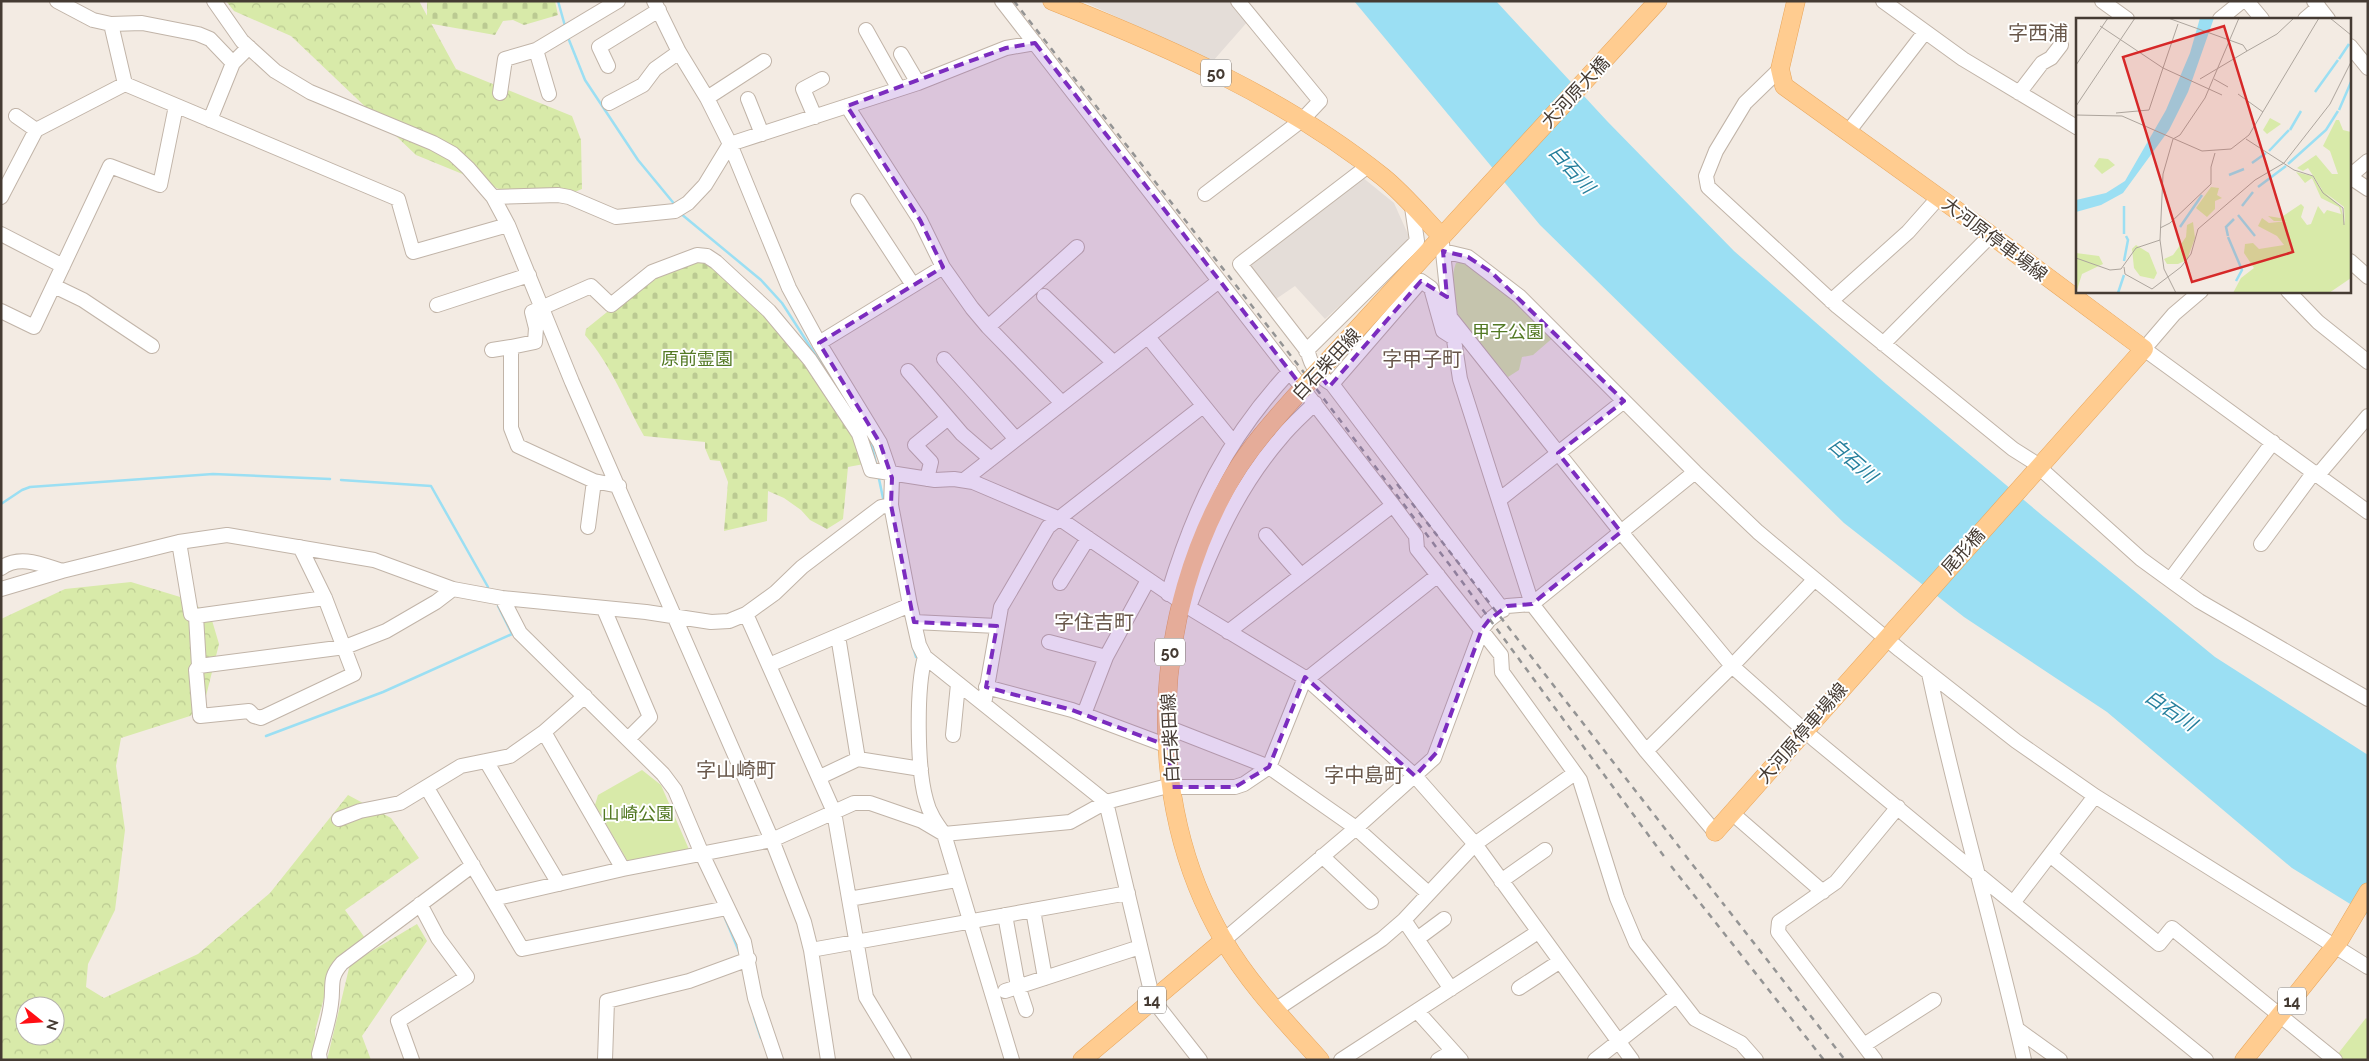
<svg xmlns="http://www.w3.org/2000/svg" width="2369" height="1061" font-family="Raleway,'Noto Sans JP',sans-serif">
	<defs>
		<pattern id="forest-crowns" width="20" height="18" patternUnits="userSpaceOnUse" patternTransform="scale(1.25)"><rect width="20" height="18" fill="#d8eaa9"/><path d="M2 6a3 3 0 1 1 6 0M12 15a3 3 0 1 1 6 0" fill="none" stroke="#bbca92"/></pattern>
		<pattern id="cemetery-stones" width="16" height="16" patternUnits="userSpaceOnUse" patternTransform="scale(1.25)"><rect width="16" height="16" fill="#d8eaa9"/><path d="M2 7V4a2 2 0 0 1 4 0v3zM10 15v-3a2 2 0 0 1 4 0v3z" fill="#bbca92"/></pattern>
	</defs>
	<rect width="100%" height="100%" fill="#f3ebe3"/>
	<!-- industrial -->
	<path fill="#e4ddd8" d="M1082,1H1234L1249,20L1213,61Z
		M1362,177L1394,203L1411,241L1325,319L1295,286L1273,301L1249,270V264Z"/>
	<!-- forest -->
	<path fill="url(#forest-crowns)" fill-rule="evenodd" d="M226,1H419L456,69L572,116L581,140L582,189L552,201L511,194L416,155L291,36L234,11Z
		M131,582L190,600L211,617L219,644L204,704L190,716L121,738L116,766L125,830L115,910L88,964L86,987L104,998L198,954L270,893L348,795L391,818L419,858L345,910L365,938L334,961L315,1031V1060H1V619L65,589ZM25,1006H55V1036H25Z
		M417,924L427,941L362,1036L371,1060H327L350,964Z"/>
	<!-- cemetery -->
	<path fill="url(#cemetery-stones)" d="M427,1H555L558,15L524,25L513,20L503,21L495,35L427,23Z
		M706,258L784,331L849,426L864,464L848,467L843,519L827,529L810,520L801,510L784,498L768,491L767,521L724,531L728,482L720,461L710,460L705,448V442L644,436C625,402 611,365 585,335L586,329L653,275Z"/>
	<!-- park -->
	<path fill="#d8eaa9" d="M1467,261L1491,277L1555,336L1533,355L1522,357L1519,370L1508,377C1493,358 1473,340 1461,320C1452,306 1450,277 1456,263Z
		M642,770L661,785L691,854L628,862L595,805L598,795Z
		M2366,1018L2368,1020V1060H2343L2337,1055Z"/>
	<!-- water -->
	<path fill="#9bdff3" d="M1354,1H1496L1607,121L1734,251L1886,384L2044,517L2215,657L2368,755V915L2292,868L2107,712L1964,617L1844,523L1540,225Z"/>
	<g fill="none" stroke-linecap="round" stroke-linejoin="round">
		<!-- stream -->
		<path stroke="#9bdff3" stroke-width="2.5" d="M558,1L565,26
			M569,40L585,80L638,160L676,206
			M680,213L761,280L782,303L842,396
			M865,432L872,446L876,464
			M879,479L883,498
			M341,480L431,486L488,587
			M1,504L22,490L30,487L213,474L330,479
			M498,606L512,634
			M913,647L916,657
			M266,736L383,692L512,634
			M725,918L740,954
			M754,1017L761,1038"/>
		<!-- minor casing -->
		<g stroke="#c1b4a8" stroke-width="16">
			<path id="minor" d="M57,1L93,20L111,24L125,84
				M214,1L242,41L275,71L310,92L433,143L453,154L468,168L493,197L508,225L572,382L772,840L804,922L811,950L828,1060
				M654,1L679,52L707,98L730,144L789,288L819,343L880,443L892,478L891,505L910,605L919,645L925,657L1106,802L1153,1000L1200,1060
				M1002,1L1393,505L1416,536L1417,549L1501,655L1502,672L1580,780L1617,898L1636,943L1695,1019L1741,1043L1756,1060
				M1883,1L1963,59L2078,128
				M2102,1L2127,19
				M2247,1L2262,19
				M2314,1L2328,19
				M2220,19L2242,1
				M2305,19L2319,7
				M111,24L142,23L198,34L210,39L233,63
				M866,30L899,89
				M2350,46L2368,68
				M536,50L549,94
				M901,54L918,83
				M608,66L599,47L659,10
				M1780,69L1745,103L1716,151L1706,176L1708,187L1837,306L2013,449L2032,461L2141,559L2174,583L2199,601L2368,699
				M500,93L505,59L536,50L618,1
				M2019,93L2042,63L2051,58L2061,45
				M707,98L764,61
				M748,99L762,134
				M609,103L643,85L655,69L679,52
				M847,106L920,220L943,267L972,308L988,327L1077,247
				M16,116L36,130
				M815,117L803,89L822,79
				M210,120L233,63L249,47
				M1848,132L1925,32
				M1368,166L1240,264L1308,352C1311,366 1319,377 1332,384L1503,610
				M2350,176L2368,161
				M2350,177L2368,189
				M1205,194L1302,120L1320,101L1238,1
				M1,197L36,130L125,84L398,199L413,252L508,225
				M493,197L558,195L569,197L616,217L675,211L688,203L705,185L730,144L918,83L1006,48L1035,43
				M858,201L913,285
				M1,234L63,266
				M1442,243L1450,317L1621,532L1732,666L1814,739L1997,890L2206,1060
				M1443,251L1468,257L1519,296L1695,472L1758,532L1900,650L2016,741L2095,796L2368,967
				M2350,261L2368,277
				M54,286L83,300L152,346
				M2201,291L2174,314L2144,349L2368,512
				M2288,291L2318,322L2368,362
				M1044,296L1114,363
				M1831,301L1908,232L1939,197
				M437,305L529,275
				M1,311L34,327L110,166L160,185L176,106
				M1451,320L1460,379L1532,604L1646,751L1715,832
				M988,327L1062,403
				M1148,337L1233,442
				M819,343L943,267
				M1883,344L1991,235
				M492,350L511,347
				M1306,351L1417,241L1412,207
				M944,359L1016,439
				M908,371L962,434L991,459
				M1332,384L1421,281L1431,288L1443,331L1454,338
				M2318,475L2368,416
				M927,479L931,462L915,445L948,418
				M964,480L1219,281
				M619,486L594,481L518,446L511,428V347L535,342L536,328L532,312L591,286L611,305L652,272L697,255L707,256L716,262L769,311L810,360L859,434L871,470L935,480L954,479L973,482L1060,519L1193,610L1307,679L1415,776L1475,844L1632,1060
				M1499,500L1624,401
				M588,527L594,481
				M1266,535L1301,575
				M179,542L191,614L196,616L199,666L345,647L386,631L436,602L453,589
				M2261,544L2314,472
				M1,568C20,554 43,565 62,571
				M2170,580L2273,442
				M1060,583L1088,538
				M1,589L62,571L179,542L227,535L374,560L453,589L502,598L646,612L711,622L729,621L746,614L775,593L802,567L881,507L891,505
				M1168,594C1195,505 1226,440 1290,371
				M502,598L520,633L663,774L675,790L702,854L744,942L755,998L776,1060
				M1189,607C1212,547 1237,489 1280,439C1290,426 1303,415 1315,403
				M604,609L650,717L628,739
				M746,614L834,812L866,997L904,1060
				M196,616L325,598
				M914,622L997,626
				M1228,632L1393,505
				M838,636L858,759
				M1049,642L1106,657
				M925,657C916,688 917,769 926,800C929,813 936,823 944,834L1012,1060
				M769,665L910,605
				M199,666L196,670L200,716L249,711L254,716L261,718L354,674L325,598L300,547
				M1929,673C1956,803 1995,930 2024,1060
				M986,687L1072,710L1168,746
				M984,704L1001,607L1048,527L1203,406
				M1084,714L1106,657L1148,580
				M1167,727L1269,767L1356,828L1428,893
				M544,732L623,869
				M953,735L958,684
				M1646,751L1732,666L1814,580
				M486,761L559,884
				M820,777L858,759L921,769
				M427,788L522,949L727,908
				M1732,813L1823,892
				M339,819L360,811L400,803L461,766L510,756L544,732L585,696
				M2050,855L2159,944L2172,928L2335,1060
				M1322,856L1371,902
				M1501,881L1545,850
				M493,899L623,869L772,840L854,803H870L922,821L944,834L1070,822L1106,802L1164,787H1235L1244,784L1269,767L1302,685L1307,679L1438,575
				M849,899L956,880
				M2013,903L2095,796
				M1033,910L1045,978
				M1005,915L1018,986L1026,1010
				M1404,920L1451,989
				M1417,939L1444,919
				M1224,940L1356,828L1434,758L1482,629L1489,620L1507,606L1532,604L1695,472
				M811,950L1128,893
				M1519,988L1559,962
				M1005,991L1140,947
				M1275,1010L1382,939L1404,920L1475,844L1575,773
				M1417,1011L1461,1060
				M2017,1029L2060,1060
				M1864,1045L1934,1000
				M320,1060L319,1054C323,1038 329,1021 331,1004C334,985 328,979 342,963L473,865
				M412,1060L398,1021L467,977L438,938L420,904
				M605,1060L607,1001L689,981L749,959
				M1341,1060L1538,932
				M1438,1060L1453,1051
				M1595,1060L1676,996
				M1875,1060L1778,932L1779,922L1836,882L1898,807"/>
		</g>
		<!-- major casing -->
		<g stroke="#e9a65b" stroke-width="19">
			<path id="major" d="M1052,1C1168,47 1285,98 1383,177C1404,194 1423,217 1442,237
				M1326,363L1658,1
				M1301,390C1277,417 1252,444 1233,476C1152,613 1141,799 1223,939C1249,984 1286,1022 1320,1060
				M1715,832L2144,349L1991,235L1784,86L1780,69L1796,1
				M1082,1060L1224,940
				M2244,1060L2339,941L2368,892"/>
		</g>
		<!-- minor -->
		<use href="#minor" stroke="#fff" stroke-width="14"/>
		<!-- major -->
		<use href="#major" stroke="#ffcc90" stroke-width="18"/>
		<!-- rail -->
		<path stroke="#949494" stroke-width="2.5" stroke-dasharray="6 6" stroke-linecap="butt" d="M1014,1L1302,370L1452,568L1666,859
			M1397,484L1680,848
			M1685,855L1725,906
			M1671,866L1824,1060
			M1729,911L1845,1060"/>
		<!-- major-bridge casing -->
		<g stroke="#e9a65b" stroke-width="19" stroke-linecap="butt">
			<path id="major-bridge" d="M1301,390L1326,363"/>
		</g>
		<!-- major-bridge -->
		<use href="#major-bridge" stroke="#ffcc90" stroke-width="18"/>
	</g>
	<!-- marked area -->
	<path fill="#7b2cbf" fill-opacity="0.2" stroke="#7b2cbf" stroke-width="4" stroke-dasharray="10 6" stroke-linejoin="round" d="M1035,43L1303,388L1318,372L1329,387L1421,281L1447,297L1443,251L1468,257L1491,272L1624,401L1558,453L1621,532L1532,604L1507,606L1489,620L1482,629L1437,752L1415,776L1305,677L1269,767L1235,787H1172L1168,746L1072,710L986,687L997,626L914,622L891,505L892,478L880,443L819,343L943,267L920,220L847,106L1006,48Z"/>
	<g text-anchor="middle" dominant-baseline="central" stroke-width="4" stroke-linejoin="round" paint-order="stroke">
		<!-- shield labels -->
		<g fill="#fff" stroke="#7d7670" stroke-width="1">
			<rect x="1201" y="59.5" width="30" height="27" rx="4"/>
			<rect x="1155" y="638.5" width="30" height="27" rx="4"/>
			<rect x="1138" y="986.5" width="28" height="27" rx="4"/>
			<rect x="2278" y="987.5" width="28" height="27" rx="4"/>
		</g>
		<g font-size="16" font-weight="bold" fill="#453b33">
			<text x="1216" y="73">50</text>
			<text x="1170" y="652">50</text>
			<text x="1152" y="1000">14</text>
			<text x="2292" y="1001">14</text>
		</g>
		<!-- street labels -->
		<g font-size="18" fill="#453b33" stroke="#fff">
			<text transform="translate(1575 92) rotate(-47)">大河原大橋</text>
			<text transform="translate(1995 239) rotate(37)">大河原停車場線</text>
			<text transform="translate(1326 364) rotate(-47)">白石柴田線</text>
			<text transform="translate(1963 551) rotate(-48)">尾形橋</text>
			<text transform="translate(1802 733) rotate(-49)">大河原停車場線</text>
			<text transform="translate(1170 738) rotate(-93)">白石柴田線</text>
		</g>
		<!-- park labels -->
		<g font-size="18" fill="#537924" stroke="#fff">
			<text x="1508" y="331">甲子公園</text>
			<text x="697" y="358">原前霊園</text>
			<text x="638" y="813">山崎公園</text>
		</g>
		<!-- water labels -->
		<g font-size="19" font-style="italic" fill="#257f9c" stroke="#fff">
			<text transform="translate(1572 169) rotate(48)">白石川</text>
			<text transform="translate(1853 460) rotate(41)">白石川</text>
			<text transform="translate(2171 710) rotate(34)">白石川</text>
		</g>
		<!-- quarter labels -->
		<g font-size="20" fill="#68574a" stroke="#fff">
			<text x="2038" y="33">字西浦</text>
			<text x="1422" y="359">字甲子町</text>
			<text x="1094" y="622">字住吉町</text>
			<text x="736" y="770">字山崎町</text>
			<text x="1364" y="775">字中島町</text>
		</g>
	</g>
	<!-- overview -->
	<g transform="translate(2076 18)">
		<rect width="275" height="275" fill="#f3ebe3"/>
		<path d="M260,102H263L267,112L275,114V260L253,275H157L165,260L178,250L168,235L169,226L177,225L183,231L208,227L201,218L182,208L186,200L193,205L211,203H198L192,198L204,200L225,186L228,189L225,199L231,207L235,206L242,188L248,196L251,192L265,196L263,189L245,180L236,160L229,165L220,154L236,158L244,170L265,189L269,207L268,189L247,173L232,150L227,153L221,150L240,137L256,156H262L254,133L247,128ZM117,204L119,220L111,242L102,246H91L88,241L97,237L110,219L111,207ZM60,227L73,235L81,255L78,261L64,258L58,250L56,231ZM0,235L23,238L27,246L6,256L0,275Z" fill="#d8eaa9"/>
		<path d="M135,169L143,170L141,177L146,180L139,183V191L131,199L120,190Z" fill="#d8eaa9"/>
		<path d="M194,100L205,106L191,116L187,112ZM23,140L32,141L39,147L26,156L18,148Z" fill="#d8eaa9"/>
		<path d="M124,0H138L112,74L93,112L47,175L25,187L0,194V182L30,175L49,163L90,92L114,35Z" fill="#9bdff3"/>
		<path fill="none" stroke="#9bdff3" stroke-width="2.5" d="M263,41L273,26M239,74L262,42M263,92L275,64M214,112L225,93M193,133L213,112M176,145L190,135M212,146L250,112L262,93M153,157L168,151M182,169L210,148M166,188L177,174M162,197L179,218M104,209L126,177M48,216V188M152,218L150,209L158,201M152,219L166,252L160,263M48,243L52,222L50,218M42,275L48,257"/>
		<path fill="none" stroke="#ada59d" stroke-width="1" d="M92,0L167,27L171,33L201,16L218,0M254,0L275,17M24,8L87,50L102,6M0,47L32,0M124,61L171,33M138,61L152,69M162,76L187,94M0,88L59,0M40,95L73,92L87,50L146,77M0,97L46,98L126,133L155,131L173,117L243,0M97,121L104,117L129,80L163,0M97,121L87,156L84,222L88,251L100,275M170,121L218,152L237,158L247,175L267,190L268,207M84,210L94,205L135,166V149L139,135M0,240L34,252L45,251L60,230L84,222M48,249L49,256L76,271L105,249L115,236L122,211L179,162L208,145L254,86L275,44"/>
		<path fill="#d62828" fill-opacity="0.15" stroke="#d62828" stroke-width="2.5" d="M148,8L217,234L116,264L47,39Z"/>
		<rect width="275" height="275" fill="none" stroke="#453b33" stroke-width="2.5"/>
	</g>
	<!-- border -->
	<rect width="2369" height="1061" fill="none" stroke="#453b33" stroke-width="5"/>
	<!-- north arrow -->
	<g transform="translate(40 1021) rotate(107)"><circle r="24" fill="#ffffff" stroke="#b5b1ad"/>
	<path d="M0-4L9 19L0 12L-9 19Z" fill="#ff0e14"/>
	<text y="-8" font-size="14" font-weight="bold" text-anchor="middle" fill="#453b33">N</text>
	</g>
</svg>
